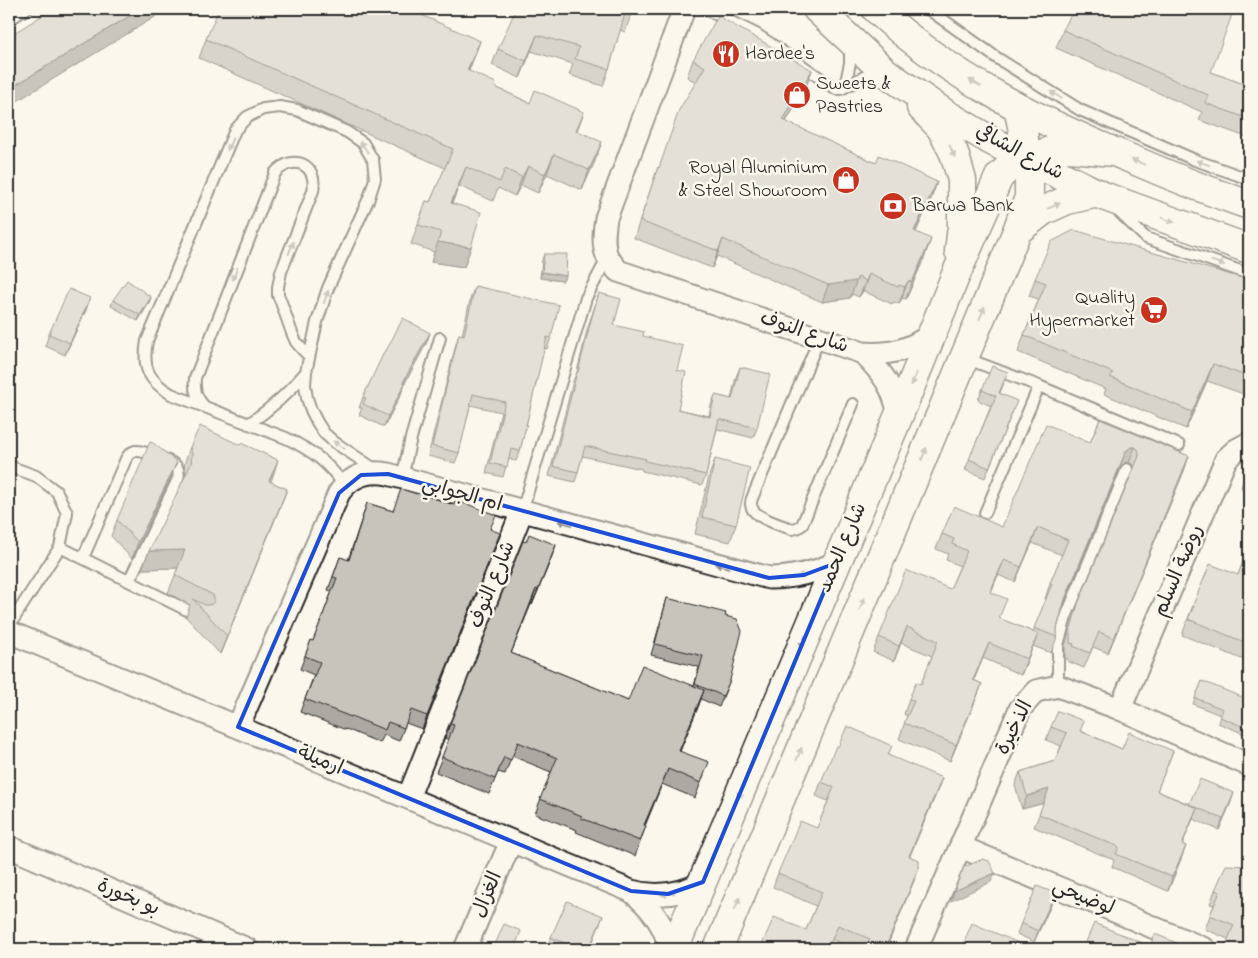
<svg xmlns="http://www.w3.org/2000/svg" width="1258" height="958" font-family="'Indie Flower','Playpen Sans Arabic',sans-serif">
	<rect width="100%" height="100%" fill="#fbf7ec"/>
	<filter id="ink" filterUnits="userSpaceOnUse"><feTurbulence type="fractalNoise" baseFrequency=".02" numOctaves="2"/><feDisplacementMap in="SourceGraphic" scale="10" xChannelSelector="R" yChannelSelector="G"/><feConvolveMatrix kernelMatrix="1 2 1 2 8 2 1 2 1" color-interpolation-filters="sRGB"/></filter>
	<g filter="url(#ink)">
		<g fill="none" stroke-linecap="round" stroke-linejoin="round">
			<!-- lane casing -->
			<g stroke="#2b2b2b" stroke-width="14">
				<path id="lane" d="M705,9L756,34L771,44L836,89H841L864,77L879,72
					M928,9L997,58L1080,110L1195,160L1249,179
					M9,34L48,9
					M845,86L850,63V44
					M1118,211L1146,238L1249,274
					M819,339L753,496C751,500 750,504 752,508C755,517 782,526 792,529L797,528L802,525L853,404
					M965,358L1039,386L1179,445
					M204,406C196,397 194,390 195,378L275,173C293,153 318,164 313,191L281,272L278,287V295L281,302L292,333L296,342L302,349L309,356
					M248,424C271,409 288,394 306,372
					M9,466L36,476L57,492L67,513L60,547
					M402,478L411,438L440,338
					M345,486C327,462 313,451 286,438L171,394C148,380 142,368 147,341L235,130L247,117L263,109L280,107L297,110L347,132L363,143L373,160L375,179L369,198L328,288L317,322L306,372L305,385L307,398L311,410L317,422L324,433L334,442L376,470
					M522,511L586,298L608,257
					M985,513L1039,386
					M83,558L126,459C128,455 131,452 135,451C142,450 173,461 177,467C179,471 179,475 178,479L129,581
					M9,626L60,547L199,616
					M1058,686V645L1066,617L1127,469"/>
			</g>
			<!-- street casing -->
			<g stroke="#2b2b2b" stroke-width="25">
				<path id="street" d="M684,9L606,218C604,231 602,246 608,258C611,262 615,267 618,271L863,353C891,355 909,350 932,334
					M863,353C883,374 893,386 899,415
					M9,632L238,727L631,891C657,898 680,895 703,882
					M1120,709L1226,459L1236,450L1249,443
					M238,727L339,493C351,476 367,470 388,474L769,578C794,578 814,573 836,563
					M408,798L522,511
					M9,847L247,949
					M961,847L1205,949
					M631,891C650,906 665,925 670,949
					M465,949L511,841
					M916,949L1020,709L1036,691L1058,686L1120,709L1249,765"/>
			</g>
			<!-- secondary casing -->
			<g stroke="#2b2b2b" stroke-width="31">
				<path id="secondary" d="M817,9L884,71L902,84L946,114L990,140L1027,159L1103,196L1249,249
					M876,9C950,78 1043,123 1136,161C1173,177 1211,192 1249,205
					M921,107L941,128L954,153L962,180V227L959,251
					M1017,231L1043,211L1067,200L1098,193
					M674,949L899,415L957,272L999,177L1009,167L1052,150L1070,148L1114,152
					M718,949L1017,231L1029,197V182L1023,131L1018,107"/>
			</g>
			<!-- lane -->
			<use href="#lane" stroke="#fbf7ec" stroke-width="10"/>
			<!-- street -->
			<use href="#street" stroke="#fbf7ec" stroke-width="21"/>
			<!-- secondary -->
			<use href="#secondary" stroke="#fbf7ec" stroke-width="28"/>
		</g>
		<!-- wall -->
		<path fill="#aba9a2" stroke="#2b2b2b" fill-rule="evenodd" d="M573,9H633L625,32L620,30L609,69L603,86L569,75L573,64L531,51L520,78L492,65L498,49L572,13Z
			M1063,30L1211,72L1249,86V138L1199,120L1202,112L1056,48Z
			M206,39L480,41L469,71L495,87L530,103L584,112L577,131L595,161L582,190L547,174L538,193L521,185L515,196L498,188L493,201L459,186L452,203L471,247L464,267L431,262L434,252L411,244L426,201L430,202L445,168L199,58Z
			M693,60L812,70L806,87L786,122L876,163L937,182L931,199L916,232L925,256L906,299L902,298L899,304L893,302L892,304L863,291L859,297L852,294L850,298L822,302L717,256L712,268L634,238L658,167L659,168L696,82L687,77Z
			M544,254L566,276L563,281L540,278L542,260Z
			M1035,279L1249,280V396L1207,381L1186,429L1104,394L1106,389L1018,352L1024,335L1039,299L1029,296Z
			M475,286L551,338L547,349L544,348L520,451L516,461L508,459L503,477L486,473L501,412L470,405L459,453L455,463L428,456L456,344L459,334L462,335L471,296Z
			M599,293L614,325L643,336L677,370L678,409L709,416L711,405L715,395L731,399L736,377L740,367L757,428L753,438L717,429L706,475L702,485L642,471V469L582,456L578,472L575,482L549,476L573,381L577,372L587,330Z
			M151,297L149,303L138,321L111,306L113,300Z
			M90,298L86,310L65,355L45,346L49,334Z
			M430,333L426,344L405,383L401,394L384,427L359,415L362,408H359L363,397L386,351Z
			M1004,383L1000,393L1013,411L985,478L965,470L991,406L978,400L982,390Z
			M1100,419L1189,456L1184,471L1108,653L1093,647L1084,668L1067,661L1068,659L1065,658V646L1072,619L1078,604L1134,469V468L1132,464L1126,462L1121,466L1064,605L1057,628V637L1051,653L1033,646L1021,675L983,658L974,680L982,684L976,699L950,761L899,739L907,716L904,714L909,699L921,684L932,656L901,643L894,661L873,652L879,637L950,589L960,566L946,560L948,554L936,549L942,534L1002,527L1090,443ZM1032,543L1062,555L1050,583L1045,599H1046L1033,632L1000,619L991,592L998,575L1015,582Z
			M190,447L287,489L280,507L220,654L186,617L190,605L168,593L178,568L142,569L185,476L186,473L184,465Z
			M715,459L736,525L730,542L695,534L709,476Z
			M1249,470V503L1241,487L1247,471Z
			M170,479L132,559L111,536L117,520Z
			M417,494L454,505L455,501L491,529L495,546L422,729L406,723L399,741L384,735L380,743L346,729V730L300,712L314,675L300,669L311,640L313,641L332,591L328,590L340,557L348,560L367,503L393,511Z
			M1249,545V662L1182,635L1193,605L1238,575Z
			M551,559L532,605L531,604L511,653L628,701L694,686L699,667L651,655L664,609L667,598L725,616L730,680L719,707L701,699L680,751L703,777L695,798L662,784L645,826H646L635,856L576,832L577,830L535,814L551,772L512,756L505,774L498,772L489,794L436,772L449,740L445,738L450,724Z
			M1202,681L1249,729L1247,735L1218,723L1220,715L1193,704Z
			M1051,727L1081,731L1122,749L1173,751L1157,791L1189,804L1234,793L1219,830L1193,819L1182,844L1186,846L1168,891L1112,867L1114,860L1034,827L1044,803L1022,809L1015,785L1020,772L1055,761L1061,746L1046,740Z
			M838,747L889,755L937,792L909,856L919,867L886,949H856L833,940L806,930L816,906L773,887L778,873L817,828L828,801L816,796L821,782Z
			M1248,866L1249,949L1228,939L1205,929L1214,905L1210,904L1215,890Z
			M1051,905L1034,942L1017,934L1021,923Z
			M603,916L590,949H553L548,947L551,937Z"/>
		<!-- shaded-wall -->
		<path fill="#8b8984" stroke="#2b2b2b" d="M141,9H158L155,17L9,106V89Z
			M537,35L531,51L520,78L526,61Z
			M480,41L473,60L460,90L467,70Z
			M812,70L806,87L777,137L783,120Z
			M602,142L595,161L582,190L589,170Z
			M554,154L547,174L538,193L545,174Z
			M528,166L521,185L515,196L522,177Z
			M466,167L459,186L444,222L451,203Z
			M937,182L931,199L908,248L914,231Z
			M723,239L717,256L712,268L718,251Z
			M931,239L925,256L906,299L912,282Z
			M438,242L471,247L464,267L431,262Z
			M542,272L566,276L563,281L540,278Z
			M869,274L863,291L859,297L866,281Z
			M858,277L850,298L822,302L828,285Z
			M908,281L902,298L899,304L905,287Z
			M151,297L149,303L138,321L140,315Z
			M90,298L86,310L65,355L70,343Z
			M430,333L426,344L399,393L403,382Z
			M1213,364L1207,381L1186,429L1192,412Z
			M405,383L401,394L384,427L388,416Z
			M1131,447H1135L1129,463L1126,462L1121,466L1060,614L1126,451Z
			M1189,456L1184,471L1108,653L1114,638Z
			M278,460L272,479L262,500L269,481Z
			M177,462L170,479L132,559L138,542Z
			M287,489L280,507L220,654L227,636Z
			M1038,527L1032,543L1015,582L1021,567Z
			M556,545L551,559L532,605Z
			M185,550L179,568L142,569L149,551Z
			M1004,560L998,575L985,607L990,592Z
			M536,589L531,604L505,668L511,653Z
			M907,627L901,643L894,661L899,646Z
			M1038,634L1032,649L1021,675L1027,659Z
			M989,643L983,658L967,695L973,680Z
			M982,684L976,699L950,761L956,745Z
			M704,690L699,705L674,766L679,751Z
			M668,769L662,784L639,840L644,825Z
			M942,778L937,792L904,870L909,856Z
			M1049,789L1045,803L1022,809L1027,796Z
			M1234,793L1230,805L1219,830L1223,819Z
			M1197,808L1192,821L1177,857L1182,844Z
			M1186,846L1181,859L1168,891L1172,877Z
			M919,867L914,881L886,949H885Z
			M995,873L991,882L951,901L954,891Z
			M1055,893L1051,905L1034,942L1038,931Z"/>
		<!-- building -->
		<path fill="#c7c4bc" stroke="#2b2b2b" d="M53,9H141L9,89V36Z
			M219,9H408L480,41L467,70L496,83L495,87L530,103L535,90L584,112L576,130L602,142L589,170L554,154L545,174L528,166L522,177L505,169L500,182L466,167L451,203L481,212L471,247L438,242L441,232L418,225L426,201L430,202L453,149L206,39Z
			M516,9H562L572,13L574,9H633L631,16L625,14L609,69L575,59L579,47L537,35L526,61L498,49Z
			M1074,9H1226L1233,12L1211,72L1249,86V119L1205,103L1208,95L1063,30Z
			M718,16L812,70L783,120L876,163L879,155L937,182L914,231L931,239L912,282L908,281L905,287L899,285L898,287L869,274L866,281L858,277L856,281L828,285L723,239L718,251L640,221L658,167L659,168L679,110L705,67L693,60Z
			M1074,230L1249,280V377L1213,364L1192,412L1110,377L1113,373L1024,335L1046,283L1035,279L1051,242Z
			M544,254H567L566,276L542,272Z
			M127,280L151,297L140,315L113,300Z
			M475,286L559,305L551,338L547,337L520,451L511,449L507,467L490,463L505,402L473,394L459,453L432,446L459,334L464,335Z
			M69,289L90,298L70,343L49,334Z
			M599,293L621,299L614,325L644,332L643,336L683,346L677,370L686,372L678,409L710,417L715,395L732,399L740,367L770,374L757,428L719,419L706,475L645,461L646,459L585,446L578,472L553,466L577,372H578L591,320Z
			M403,318L430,333L403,382L405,383L388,416L363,404L366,398L363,397L385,350L386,351Z
			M992,366L1008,372L999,393L1017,401L989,468L969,459L996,396L982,390Z
			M1100,419L1189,456L1114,638L1099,632L1090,653L1073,646L1074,644L1070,643V631L1078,604L1139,456V452L1138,449L1135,447H1131L1126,451L1065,599L1057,628V637L1034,628L1052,584L1050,583L1068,540L1038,527L1021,567L1004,560L990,592L1007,599L999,618L1038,634L1027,659L989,643L973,680L982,684L956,745L904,723L914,701L909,699L916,682L921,684L938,641L907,627L899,646L879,637L906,570L950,589L967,551L952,544L954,539L942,534L954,506L1002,527L1046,424L1090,443Z
			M200,426L240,445L241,443L278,460L269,481L287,489L227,636L193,599L205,605H209L212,604L214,601V598L213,595L175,575L185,550L149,551L191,464L192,454L190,447Z
			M150,442L153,443L177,462L138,542L117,520Z
			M715,459L750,468L736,525L702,517Z
			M401,489L417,494L418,493L454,505L455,501L467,504L496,515L490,529L500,533L427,716L411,710L404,728L388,722L385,730L351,716V717L305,699L320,662L305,656L311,640L313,641L337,578L333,577L340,557L349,560L367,503L393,511Z
			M529,534L556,545L538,590L536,589L511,653L628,701L642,665L704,690L679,751L709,762L701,783L668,769L644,825L646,826L640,841L581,818L582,816L540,799L557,758L518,742L511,760L504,757L495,779L442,757L454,725L450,724L523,541L526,542Z
			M1249,545V644L1188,619L1194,606L1193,605L1210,564L1238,575Z
			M667,598L726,613L725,616L737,619L742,631L730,680L723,696L695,684L703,656L655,644Z
			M1202,681L1249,700V729L1220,717L1223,709L1195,698Z
			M1058,711L1084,721L1080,731L1122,749L1129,732L1173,751L1157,791L1197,808L1182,844L1186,846L1172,877L1116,854L1119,847L1039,814L1049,789L1027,796L1020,772L1055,761L1067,733L1051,727Z
			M847,726L892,746L888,755L942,778L909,856L919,860V867L885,949H866L870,939L838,925L828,949H760L774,917L806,930L822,892L778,873L800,821L817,828L834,787L821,782L836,746L838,747Z
			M1200,779L1234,793L1223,819L1189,804Z
			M983,859L989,861L995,873L954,891L964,867Z
			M1249,863V949H1224L1234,925L1210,915L1220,892L1215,890L1226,865L1248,866Z
			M1037,886L1055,893L1038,931L1021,923Z
			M567,901L603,916L589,949H565L567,944L551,937Z
			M972,923L1021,944L1024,949H961Z
			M1094,923L1150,946L1155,934L1177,943L1174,949H1083Z
			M504,924L521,931L514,949H493Z"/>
		<!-- one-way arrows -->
		<defs><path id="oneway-solid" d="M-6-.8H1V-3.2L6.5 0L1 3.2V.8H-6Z" transform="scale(1.25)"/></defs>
		<g fill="#93918c">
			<use href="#oneway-solid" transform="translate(975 83) rotate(-149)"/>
			<use href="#oneway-solid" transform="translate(1056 95) rotate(-148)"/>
			<use href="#oneway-solid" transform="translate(230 144) rotate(113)"/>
			<use href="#oneway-solid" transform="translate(364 147) rotate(-127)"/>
			<use href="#oneway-solid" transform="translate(952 151) rotate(67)"/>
			<use href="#oneway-solid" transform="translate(1138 162) rotate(-158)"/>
			<use href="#oneway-solid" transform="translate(1203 163) rotate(-161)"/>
			<use href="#oneway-solid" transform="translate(1054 206) rotate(-23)"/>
			<use href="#oneway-solid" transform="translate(1168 220) rotate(20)"/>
			<use href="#oneway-solid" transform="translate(291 248) rotate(-68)"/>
			<use href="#oneway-solid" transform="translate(1218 263) rotate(19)"/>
			<use href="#oneway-solid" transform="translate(235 274) rotate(111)"/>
			<use href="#oneway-solid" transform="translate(326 297) rotate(-71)"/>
			<use href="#oneway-solid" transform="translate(982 313) rotate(-67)"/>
			<use href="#oneway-solid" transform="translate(914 379) rotate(112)"/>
			<use href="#oneway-solid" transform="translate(339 445) rotate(-145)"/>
			<use href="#oneway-solid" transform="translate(924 454) rotate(-68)"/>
			<use href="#oneway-solid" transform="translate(565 523) rotate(-165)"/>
			<use href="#oneway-solid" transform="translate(722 566) rotate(-165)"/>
			<use href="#oneway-solid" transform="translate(804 575) rotate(167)"/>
			<use href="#oneway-solid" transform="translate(862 604) rotate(-68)"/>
			<use href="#oneway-solid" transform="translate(803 642) rotate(113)"/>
			<use href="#oneway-solid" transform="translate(799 754) rotate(-68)"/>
			<use href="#oneway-solid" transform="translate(741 792) rotate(113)"/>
			<use href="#oneway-solid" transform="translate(668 894) rotate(172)"/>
			<use href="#oneway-solid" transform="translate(737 904) rotate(-67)"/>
		</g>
	</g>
	<!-- marked area -->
	<path d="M0 0H1258V958H0ZM388,474L769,578L804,575L836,563L703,882L668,894L631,891L238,727L339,493L361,475Z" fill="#fbf7ec" fill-opacity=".55" fill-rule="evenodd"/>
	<path fill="none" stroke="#1d4ed8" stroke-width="4" stroke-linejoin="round" d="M388,474L769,578L804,575L836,563L703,882L668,894L631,891L238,727L339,493L361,475Z"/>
	<!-- icons -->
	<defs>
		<g id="restaurant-disc" transform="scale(1.4375)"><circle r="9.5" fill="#c8321e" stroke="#fbf7ec"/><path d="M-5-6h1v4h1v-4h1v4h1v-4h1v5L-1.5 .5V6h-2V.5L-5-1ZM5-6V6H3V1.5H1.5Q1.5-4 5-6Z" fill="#fff"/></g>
		<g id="shop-disc" transform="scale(1.4375)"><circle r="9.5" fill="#c8321e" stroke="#fbf7ec"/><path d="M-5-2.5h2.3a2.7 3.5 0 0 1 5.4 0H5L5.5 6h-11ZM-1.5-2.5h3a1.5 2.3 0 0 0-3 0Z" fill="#fff"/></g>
		<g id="bank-disc" transform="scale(1.4375)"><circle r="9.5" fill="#c8321e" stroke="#fbf7ec"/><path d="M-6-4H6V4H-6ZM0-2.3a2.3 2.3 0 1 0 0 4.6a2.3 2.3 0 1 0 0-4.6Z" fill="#fff"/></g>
		<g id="supermarket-disc" transform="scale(1.4375)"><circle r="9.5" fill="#c8321e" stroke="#fbf7ec"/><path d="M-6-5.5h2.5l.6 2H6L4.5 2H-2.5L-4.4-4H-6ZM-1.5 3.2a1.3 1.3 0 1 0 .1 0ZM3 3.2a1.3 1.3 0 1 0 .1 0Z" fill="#fff"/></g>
	</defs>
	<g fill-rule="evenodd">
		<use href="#restaurant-disc" x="726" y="54"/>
		<use href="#shop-disc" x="797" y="95"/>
		<use href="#shop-disc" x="846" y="180"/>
		<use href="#bank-disc" x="893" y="206"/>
		<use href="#supermarket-disc" x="1154" y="310"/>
	</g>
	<g text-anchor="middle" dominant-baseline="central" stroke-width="5" stroke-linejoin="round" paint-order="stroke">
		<!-- poi labels -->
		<g font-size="20" fill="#2b2b2b" stroke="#fbf7ec" text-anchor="start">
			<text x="745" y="54">Hardee's</text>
			<text x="816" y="84">Sweets &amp;<tspan x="816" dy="23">Pastries</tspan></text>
			<text x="827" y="168" text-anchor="end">Royal Aluminium<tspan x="827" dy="23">&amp; Steel Showroom</tspan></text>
			<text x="912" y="206">Barwa Bank</text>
			<text x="1135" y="298" text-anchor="end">Quality<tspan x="1135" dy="23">Hypermarket</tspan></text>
		</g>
		<!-- street labels -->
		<g font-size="20" fill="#2b2b2b" stroke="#fbf7ec">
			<text transform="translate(1019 153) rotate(28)">شارع الشافي</text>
			<text transform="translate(804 333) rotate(19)">شارع النوف</text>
			<text transform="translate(462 495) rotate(16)">ام الجوابي</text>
			<text transform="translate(843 548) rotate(-67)">شارع الحمد</text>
			<text transform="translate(1179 571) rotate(-67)">روضة السلم</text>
			<text transform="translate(493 585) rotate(-68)">شارع النوف</text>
			<text transform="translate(1015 728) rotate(-63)">الذخيرة</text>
			<text transform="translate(320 761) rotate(23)">ارميلة</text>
			<text transform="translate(488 895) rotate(-67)">الغزال</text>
			<text transform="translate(128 898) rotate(23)">بو بخورة</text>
			<text transform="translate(1083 898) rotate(23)">لوضيحي</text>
		</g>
	</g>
	<!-- margin -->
	<rect width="1258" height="958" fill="none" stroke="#fbf7ec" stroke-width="30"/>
	<rect x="15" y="15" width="1228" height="928" fill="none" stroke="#2b2b2b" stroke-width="2" filter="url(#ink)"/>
</svg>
